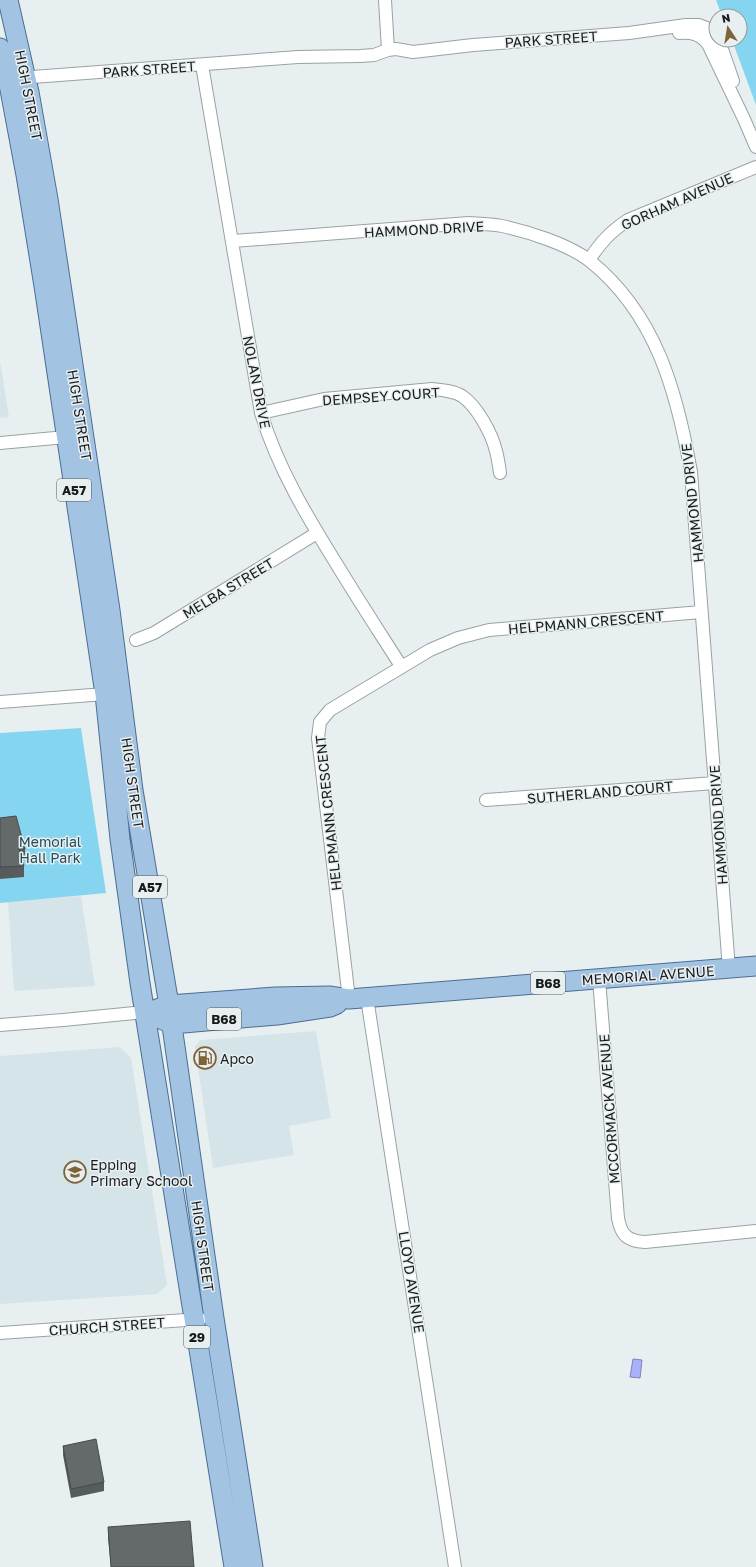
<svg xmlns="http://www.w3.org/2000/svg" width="756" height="1567" font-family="'Golos Text',sans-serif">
	<rect width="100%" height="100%" fill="#e8eff1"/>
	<!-- built -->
	<path fill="#d5e4e9" d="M0,361L9,417L0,418Z
		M81,896L95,986L14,991L8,902Z
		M316,1031L331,1118L289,1126L294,1155L213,1168L195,1047L200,1040Z
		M120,1047L131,1058L167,1285L157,1294L0,1304V1056Z"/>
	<!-- green -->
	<path fill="#85d5f0" d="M716,0H756V105L732,40H740V16H722Z
		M81,728L106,893L0,903V733Z"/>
	<!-- water -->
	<path fill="#a8b1fa" stroke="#7d84b7" d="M633,1359L642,1360L640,1378L630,1377Z"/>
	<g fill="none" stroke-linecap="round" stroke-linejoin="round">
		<!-- street casing -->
		<g stroke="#9ba1a3" stroke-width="14">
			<path id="street" d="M385,0L388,50
				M679,33C692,32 700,34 708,44L744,119L756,147
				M718,40L723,52L733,81
				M202,65L261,413C278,469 308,518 339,568C359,601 380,633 401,666
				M19,78L298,57L360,56L374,55L388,50L396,49L413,52L473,45L629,33L686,25H699L709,29L716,36
				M233,241L469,223C480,224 492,224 502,226C529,232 568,244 590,261C656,314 677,392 691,472L729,969
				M589,260C601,242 610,232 628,220L756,167
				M261,413L324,399L432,389C442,390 454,391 462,396C477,406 492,434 496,451C498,458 499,466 500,473
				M0,443L66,437
				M136,640L154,633L317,533
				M0,702L105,694
				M486,800L715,783
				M599,979L618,1218C621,1235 627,1241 645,1242L756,1231
				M367,998L455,1567
				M349,999L318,738L320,722L330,710L430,650L458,638L489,630L701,612
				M0,1025L63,1020L145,1012
				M0,1333L200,1319"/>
		</g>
		<!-- primary casing -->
		<g stroke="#4a6e91" stroke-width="21">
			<path id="primary" d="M8,0L29,92L48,199L110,610L133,790L169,1005L214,1318L253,1567
				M0,48L8,79L26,175L44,286L105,694L120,839L140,983L234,1567
				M157,1009L169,1005L275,997L329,996L349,999L756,966
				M161,1019L172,1024L277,1015L330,1007L337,1004"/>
		</g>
		<!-- street -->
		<use href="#street" stroke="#fff" stroke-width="12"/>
		<!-- primary -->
		<use href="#primary" stroke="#a3c3e3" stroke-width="19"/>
	</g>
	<!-- wall -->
	<path fill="#565b5b" d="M0,818L25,849V860L22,861L24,866V877L0,879Z
		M63,1446L104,1482V1491L71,1498L63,1455Z
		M108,1527L194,1567H111L108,1538Z"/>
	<!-- building -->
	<path fill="#646a6a" stroke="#464a4a" d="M16,816L25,849H19L24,866L0,867V818Z
		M96,1439L104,1482L71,1489L63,1446Z
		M190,1521L194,1567H111L108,1527Z"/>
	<!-- icons -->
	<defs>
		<g id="fuel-ring" transform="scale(1.15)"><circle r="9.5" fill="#e8eff1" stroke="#7d6335" stroke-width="1.5"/><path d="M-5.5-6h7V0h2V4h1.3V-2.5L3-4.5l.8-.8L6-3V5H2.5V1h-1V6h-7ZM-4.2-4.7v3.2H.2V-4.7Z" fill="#7d6335"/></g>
		<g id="school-ring" transform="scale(1.15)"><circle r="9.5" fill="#e8eff1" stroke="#7d6335" stroke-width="1.5"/><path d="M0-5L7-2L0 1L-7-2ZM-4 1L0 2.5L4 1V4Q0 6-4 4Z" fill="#7d6335"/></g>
	</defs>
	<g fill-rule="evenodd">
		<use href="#fuel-ring" x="205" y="1058"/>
		<use href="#school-ring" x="75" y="1172"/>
	</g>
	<g text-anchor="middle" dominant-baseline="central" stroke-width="3" stroke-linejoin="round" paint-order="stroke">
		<!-- shield labels -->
		<g fill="#e8eff1" stroke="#565a5b" stroke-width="1">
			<rect x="57" y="479" width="34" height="22" rx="3"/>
			<rect x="133" y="876" width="34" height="22" rx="3"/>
			<rect x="531" y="972" width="34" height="22" rx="3"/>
			<rect x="207" y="1008" width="34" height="22" rx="3"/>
			<rect x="184" y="1326" width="26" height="22" rx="3"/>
		</g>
		<g font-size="13" font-weight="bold" fill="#181a1b">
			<text x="74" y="490">A57</text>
			<text x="150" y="887">A57</text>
			<text x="548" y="983">B68</text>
			<text x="224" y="1019">B68</text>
			<text x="197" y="1337">29</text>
		</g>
		<!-- street labels -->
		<g font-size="14" fill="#181a1b" stroke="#e8eff1">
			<text transform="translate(551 39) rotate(-4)">PARK STREET</text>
			<text transform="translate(149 69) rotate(-4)">PARK STREET</text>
			<text transform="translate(29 95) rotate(79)">HIGH STREET</text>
			<text transform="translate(677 201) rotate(-24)">GORHAM AVENUE</text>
			<text transform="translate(424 229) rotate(-3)">HAMMOND DRIVE</text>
			<text transform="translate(257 382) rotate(79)">NOLAN DRIVE</text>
			<text transform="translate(381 396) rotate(-4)">DEMPSEY COURT</text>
			<text transform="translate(80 415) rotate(81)">HIGH STREET</text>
			<text transform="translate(692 503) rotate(-96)">HAMMOND DRIVE</text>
			<text transform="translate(228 588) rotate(-31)">MELBA STREET</text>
			<text transform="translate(586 622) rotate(-5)">HELPMANN CRESCENT</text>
			<text transform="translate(133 783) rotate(82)">HIGH STREET</text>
			<text transform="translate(600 792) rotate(-5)">SUTHERLAND COURT</text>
			<text transform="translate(328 813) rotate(-96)">HELPMANN CRESCENT</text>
			<text transform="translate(718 825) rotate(-94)">HAMMOND DRIVE</text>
			<text transform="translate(648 975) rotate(-4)">MEMORIAL AVENUE</text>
			<text transform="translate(609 1109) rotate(-94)">MCCORMACK AVENUE</text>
			<text transform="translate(203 1246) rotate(82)">HIGH STREET</text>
			<text transform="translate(412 1282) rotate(81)">LLOYD AVENUE</text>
			<text transform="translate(107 1326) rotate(-4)">CHURCH STREET</text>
		</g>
		<!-- park labels -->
		<g font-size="14" fill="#214d5b" stroke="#e8eff1">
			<text x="50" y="841">Memorial<tspan x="50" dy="16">Hall Park</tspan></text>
		</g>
		<!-- poi labels -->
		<g font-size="14" fill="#181a1b" stroke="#e8eff1" text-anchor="start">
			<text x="220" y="1058">Apco</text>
			<text x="90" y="1164">Epping<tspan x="90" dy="16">Primary School</tspan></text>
		</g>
	</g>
	<!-- north arrow -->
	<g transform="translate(728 28) rotate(348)"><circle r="19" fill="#e8eff1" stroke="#959a9b"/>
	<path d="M0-3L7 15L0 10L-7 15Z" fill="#7d6335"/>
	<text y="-6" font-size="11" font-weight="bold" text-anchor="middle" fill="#181a1b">N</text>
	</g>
</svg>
